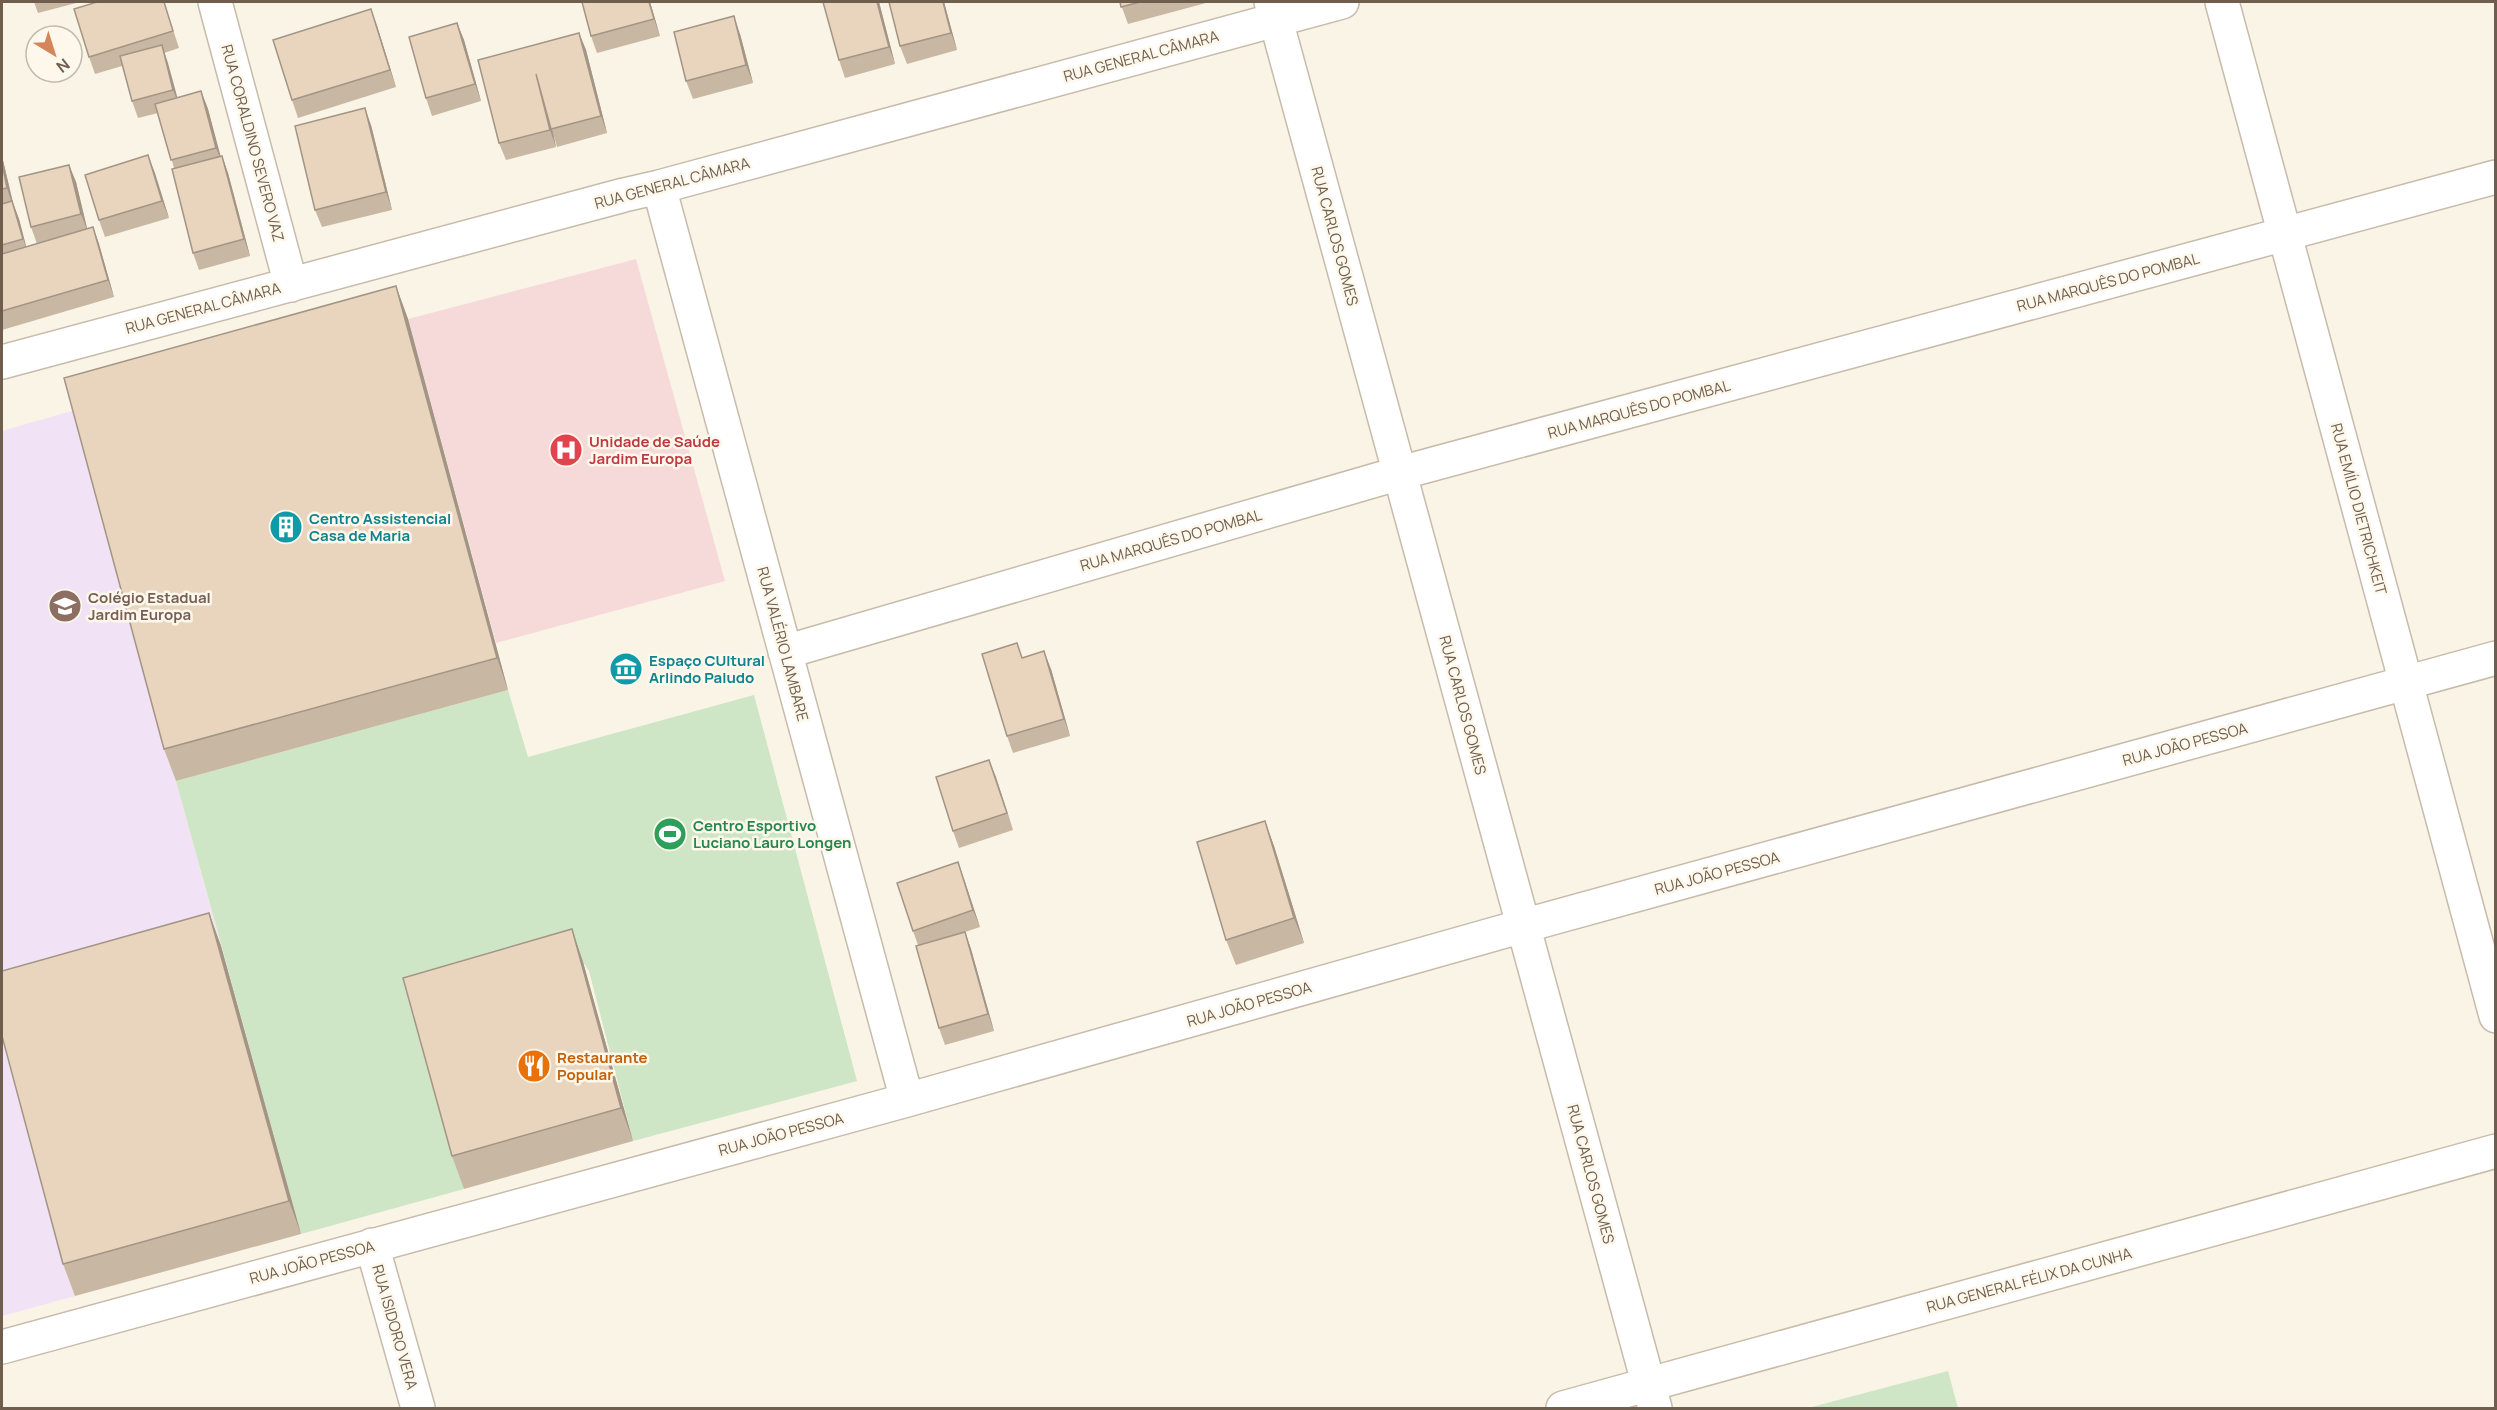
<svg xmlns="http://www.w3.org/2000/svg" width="2497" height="1410" font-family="Manrope,sans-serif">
	<rect width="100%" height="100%" fill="#f9f4e5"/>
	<!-- education -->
	<path fill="#f1e2f5" d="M75,410L221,946L2,1006V431Z
		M2,1025L75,1296L2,1316Z"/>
	<!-- medical -->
	<path fill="#f6dada" d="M636,259L725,581L496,643L408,319Z"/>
	<!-- green -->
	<path fill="#cee5c6" d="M508,690L528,757L754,695L857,1081L633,1141L589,971L583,962L415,1010L464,1189L301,1234L176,781Z
		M1948,1371L1958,1408H1808Z"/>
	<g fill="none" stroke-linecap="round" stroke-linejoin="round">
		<!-- street casing -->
		<g stroke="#c7bbab" stroke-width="36">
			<path id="street" d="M215,2L291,285
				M1271,2L1655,1408
				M2222,2L2496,1016
				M659,187L907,1100
				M2,362L624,195L659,187L1342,2
				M785,652L1400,473L2496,177
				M372,1245L418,1408
				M2,1347L907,1100L1523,926L2496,658"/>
		</g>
		<!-- secondary casing -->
		<g stroke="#c9bca9" stroke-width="36">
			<path id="secondary" d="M1563,1408L2496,1151"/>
		</g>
		<!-- street -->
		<use href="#street" stroke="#fff" stroke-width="33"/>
		<!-- secondary -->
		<use href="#secondary" stroke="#fff" stroke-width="33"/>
	</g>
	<!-- wall -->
	<path fill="#c8b7a3" d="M34,2H80L38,13Z
		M164,2L179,48L164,53L177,98L201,91L208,109L220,156H222L228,173L250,256L199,270L193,253L174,168L158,113L138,118L132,101L122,66L95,74L89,57Z
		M582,2H650L660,36L597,53L591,36Z
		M879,2L895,64L845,78L839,60Z
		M944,2L957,50L907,64L900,46Z
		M1120,2H1206V3L1128,24Z
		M457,23L464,40L481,101L432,116L426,98Z
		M377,26L396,87L298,118L292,100Z
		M579,33L586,50L607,133L557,147L553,133L556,147L506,160L499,143Z
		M740,34L753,83L693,99L686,81Z
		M371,125L392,210L322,227L315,210Z
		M148,155L169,218L105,237L99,220Z
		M2,156L13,203L19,219L26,247L37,244L31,227L69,165L76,182L87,229L93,227L99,244L114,297L2,330Z
		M396,286L408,319L508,690L176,781L164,749Z
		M1023,658L1051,669L1070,736L1013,753L1007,736Z
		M989,760L1013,830L959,848L953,831Z
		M1265,821L1274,846L1304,943L1236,965L1226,940Z
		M964,879L980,927L965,932L971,949L994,1031L945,1045L939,1028L918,945L913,931Z
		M209,913L221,946L301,1234L75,1296L63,1264Z
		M572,929L583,962L633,1141L464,1189L452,1156Z"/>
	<!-- shaded-wall -->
	<path fill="#a39585" d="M649,2H650L660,36L654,19Z
		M877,2H879L895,64L889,47Z
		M943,2H944L957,50L951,33Z
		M371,9L377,26L396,87L390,70Z
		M734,16L740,34L753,83L746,65Z
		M457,23L464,40L481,101L475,84Z
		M579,33L586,50L607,133L601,116Z
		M162,45L168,63L180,107L173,90Z
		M536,74L553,133L556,147L550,130Z
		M201,91L208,109L223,165L216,148Z
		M365,108L371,125L392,210L386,192Z
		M148,155L155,173L169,218L162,201Z
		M2,156L13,203L19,219L29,257L7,188L2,163Z
		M222,156L228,173L250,256L244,239Z
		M69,165L76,182L88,232L81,214Z
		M93,227L99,244L114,297L108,280Z
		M396,286L408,319L508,690L497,658Z
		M1044,651L1051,669L1070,736L1064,719Z
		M989,760L996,777L1013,830L1007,813Z
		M1265,821L1274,846L1304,943L1294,918Z
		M958,862L964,879L980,927L973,910Z
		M209,913L221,946L301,1234L289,1201Z
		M572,929L583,962L633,1141L621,1108Z
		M965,932L971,949L994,1031L988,1014Z"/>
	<!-- building -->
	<path fill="#e9d5be" stroke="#a39585" stroke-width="1.5" d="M97,2H164L173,31L89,57L74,9Z
		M582,2H649L654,19L591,36Z
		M823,2H877L889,47L839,60Z
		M889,2H943L951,33L900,46Z
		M1120,2H1140L1121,7Z
		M371,9L390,70L292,100L273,40Z
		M734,16L746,65L686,81L674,32Z
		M457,23L475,84L426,98L409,37Z
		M579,33L601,116L551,129L536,74L550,130L499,143L478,60Z
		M162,45L173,90L132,101L120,56Z
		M201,91L216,148L171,160L155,104Z
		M365,108L386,192L315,210L295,126Z
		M148,155L162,201L99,220L85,175Z
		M222,156L244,239L193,253L172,169Z
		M2,163L7,188L2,189Z
		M69,165L81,214L31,227L19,177Z
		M12,201L23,239L2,245V204Z
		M93,227L108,280L2,311V254Z
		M396,286L497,658L164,749L64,378Z
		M1017,643L1022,658L1044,651L1064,719L1007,736L982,654Z
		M989,760L1007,813L953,831L936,777Z
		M1265,821L1294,918L1226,940L1197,842Z
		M958,862L973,910L913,931L897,883Z
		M209,913L289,1201L63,1264L2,1036V971Z
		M572,929L621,1108L452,1156L403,978Z
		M965,932L988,1014L939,1028L916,946Z"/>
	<!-- icons -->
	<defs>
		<g id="hospital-disc" transform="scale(1.725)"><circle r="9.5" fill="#e0444e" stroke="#fdf8eb"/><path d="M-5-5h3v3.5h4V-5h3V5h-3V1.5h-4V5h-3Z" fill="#fff"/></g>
		<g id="building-disc" transform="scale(1.725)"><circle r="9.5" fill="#0f9aa8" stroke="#fdf8eb"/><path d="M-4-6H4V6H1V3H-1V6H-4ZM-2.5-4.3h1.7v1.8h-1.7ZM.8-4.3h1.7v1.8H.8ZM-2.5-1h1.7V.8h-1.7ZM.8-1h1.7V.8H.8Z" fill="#fff"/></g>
		<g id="school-disc" transform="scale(1.725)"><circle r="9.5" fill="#8d6e63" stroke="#fdf8eb"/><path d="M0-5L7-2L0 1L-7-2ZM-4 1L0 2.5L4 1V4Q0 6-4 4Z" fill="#fff"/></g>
		<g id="museum-disc" transform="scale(1.725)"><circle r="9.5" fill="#0f9aa8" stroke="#fdf8eb"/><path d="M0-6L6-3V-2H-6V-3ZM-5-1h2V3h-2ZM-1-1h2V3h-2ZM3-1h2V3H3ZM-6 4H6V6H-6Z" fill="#fff"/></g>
		<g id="stadium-disc" transform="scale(1.725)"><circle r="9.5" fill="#2e9e5b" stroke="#fdf8eb"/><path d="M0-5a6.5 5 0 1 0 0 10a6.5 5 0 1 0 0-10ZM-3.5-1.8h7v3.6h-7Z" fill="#fff"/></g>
		<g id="restaurant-disc" transform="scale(1.725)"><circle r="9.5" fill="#e8710a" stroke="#fdf8eb"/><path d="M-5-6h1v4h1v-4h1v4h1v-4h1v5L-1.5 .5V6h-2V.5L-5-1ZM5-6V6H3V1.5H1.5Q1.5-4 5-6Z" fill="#fff"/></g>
	</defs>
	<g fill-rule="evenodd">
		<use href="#hospital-disc" x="566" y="450"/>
		<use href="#building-disc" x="286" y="527"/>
		<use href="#school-disc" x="65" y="606"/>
		<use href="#museum-disc" x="626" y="669"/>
		<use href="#stadium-disc" x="670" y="834"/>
		<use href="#restaurant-disc" x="534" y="1066"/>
	</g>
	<g text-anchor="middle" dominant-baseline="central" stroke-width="5" stroke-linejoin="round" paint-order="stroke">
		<!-- street labels -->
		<g font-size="15" fill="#6f5e4e" stroke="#fdf8eb">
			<text transform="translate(1141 56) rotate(-15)">RUA GENERAL CÂMARA</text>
			<text transform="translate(253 143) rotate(75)">RUA CORALDINO SEVERO VAZ</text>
			<text transform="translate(672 183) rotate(-15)">RUA GENERAL CÂMARA</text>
			<text transform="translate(1335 236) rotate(75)">RUA CARLOS GOMES</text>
			<text transform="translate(2108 282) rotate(-15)">RUA MARQUÊS DO POMBAL</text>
			<text transform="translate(203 308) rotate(-15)">RUA GENERAL CÂMARA</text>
			<text transform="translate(1639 409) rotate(-15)">RUA MARQUÊS DO POMBAL</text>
			<text transform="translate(2359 509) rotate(75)">RUA EMÍLIO DIETRICHKEIT</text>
			<text transform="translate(1171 540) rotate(-16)">RUA MARQUÊS DO POMBAL</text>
			<text transform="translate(783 644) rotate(75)">RUA VALÉRIO LAMBARE</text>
			<text transform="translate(1463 705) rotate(75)">RUA CARLOS GOMES</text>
			<text transform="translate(2185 744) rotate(-15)">RUA JOÃO PESSOA</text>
			<text transform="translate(1717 873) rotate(-15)">RUA JOÃO PESSOA</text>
			<text transform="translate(1249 1004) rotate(-16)">RUA JOÃO PESSOA</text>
			<text transform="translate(781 1134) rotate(-15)">RUA JOÃO PESSOA</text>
			<text transform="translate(1591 1174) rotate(75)">RUA CARLOS GOMES</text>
			<text transform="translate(312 1262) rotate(-15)">RUA JOÃO PESSOA</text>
			<text transform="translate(2029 1280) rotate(-15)">RUA GENERAL FÉLIX DA CUNHA</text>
			<text transform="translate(395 1327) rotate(74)">RUA ISIDORO VERA</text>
		</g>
		<!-- health labels -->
		<g font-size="15" font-weight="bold" fill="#be3a42" stroke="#fdf8eb" text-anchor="start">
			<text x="589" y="441">Unidade de Saúde<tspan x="589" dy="17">Jardim Europa</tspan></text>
		</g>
		<!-- culture labels -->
		<g font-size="15" font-weight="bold" fill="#0d838f" stroke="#fdf8eb" text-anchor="start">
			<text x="309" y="518">Centro Assistencial<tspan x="309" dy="17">Casa de Maria</tspan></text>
			<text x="649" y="660">Espaço CUltural<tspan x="649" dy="17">Arlindo Paludo</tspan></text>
		</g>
		<!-- education labels -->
		<g font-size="15" font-weight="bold" fill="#785e54" stroke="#fdf8eb" text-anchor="start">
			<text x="88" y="597">Colégio Estadual<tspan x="88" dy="17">Jardim Europa</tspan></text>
		</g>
		<!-- leisure labels -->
		<g font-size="15" font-weight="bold" fill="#27864d" stroke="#fdf8eb" text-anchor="start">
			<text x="693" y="825">Centro Esportivo<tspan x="693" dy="17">Luciano Lauro Longen</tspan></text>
		</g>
		<!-- food labels -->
		<g font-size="15" font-weight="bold" fill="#c56008" stroke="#fdf8eb" text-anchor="start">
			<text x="557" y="1057">Restaurante<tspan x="557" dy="17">Popular</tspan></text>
		</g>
	</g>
	<!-- border -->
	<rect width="2497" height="1410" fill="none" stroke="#6f5e4e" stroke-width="6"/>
	<!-- north arrow -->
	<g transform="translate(54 54) rotate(142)"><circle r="28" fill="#fdf8eb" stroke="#c4baac" stroke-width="1.5"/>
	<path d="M0-4.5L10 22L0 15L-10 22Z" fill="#d48559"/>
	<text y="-9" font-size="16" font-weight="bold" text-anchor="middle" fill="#6f5e4e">N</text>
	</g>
</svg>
